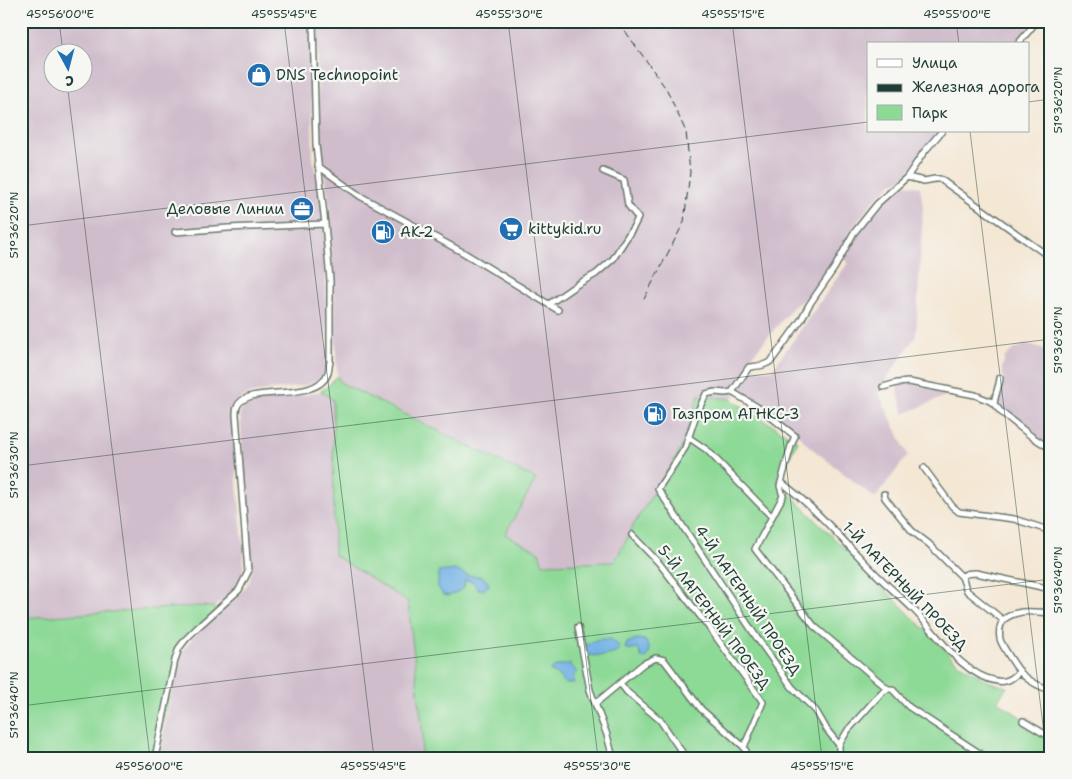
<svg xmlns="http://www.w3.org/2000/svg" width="1072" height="779" font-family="'Shantell Sans',sans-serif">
	<rect width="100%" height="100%" fill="#f6f6f2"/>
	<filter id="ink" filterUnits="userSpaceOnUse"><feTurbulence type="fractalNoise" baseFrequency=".02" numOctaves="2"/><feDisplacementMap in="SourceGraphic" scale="10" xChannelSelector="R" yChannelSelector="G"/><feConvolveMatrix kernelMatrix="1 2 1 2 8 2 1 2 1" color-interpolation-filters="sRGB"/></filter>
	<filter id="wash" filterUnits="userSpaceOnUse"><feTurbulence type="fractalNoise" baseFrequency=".0096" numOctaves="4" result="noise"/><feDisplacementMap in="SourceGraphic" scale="20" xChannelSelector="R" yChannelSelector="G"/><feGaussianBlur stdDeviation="1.12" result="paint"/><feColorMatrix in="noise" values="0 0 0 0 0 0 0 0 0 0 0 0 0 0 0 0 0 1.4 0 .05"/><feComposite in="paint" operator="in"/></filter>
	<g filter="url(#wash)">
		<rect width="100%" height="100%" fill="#f4e7d4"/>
		<!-- industrial -->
		<path fill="#d0bdcc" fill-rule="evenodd" d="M21,21H310L313,161L324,209L325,231L327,354L326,371L319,380L307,385L253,393L245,396L233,405L232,412L237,482L244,552L243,573L240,582L231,594L214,607L200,606L21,618ZM52,52H82V82H52Z
			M317,21H1034L1015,44H868V131H939L906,174L899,181L892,183L876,198L853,227L815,292L793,307L752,356V369L772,370L847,264L846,255L853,241L874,214L900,185L905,184L920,187L923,207L916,336L878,392L908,455L875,498L810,447L795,431L741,394L739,389L730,402L681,451L614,562L543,564L539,552L505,534L535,479L341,383L337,376L330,207L319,139Z
			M1027,344L1036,346L1044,349L1051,355V447L1032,434L1003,411L997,403V398L1004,381L1002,368L1005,357L1014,349Z
			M909,383L944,391L946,396L904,414L897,389V384Z
			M321,391L333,400L334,555L408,602L423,735L420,758H159L175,674L182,652L194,636L237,598L250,581L251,571L240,412L244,406L250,402L258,399L306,395Z"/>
		<!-- green -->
		<path fill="#8dd996" stroke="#568b65" d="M337,376L341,383L536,479L505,534L539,552L543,564L614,562L630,533L631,529L681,449L699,395L730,399L798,441L777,481L958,663L989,682L1007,687L997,701L1022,718L1051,735V758H420L423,735L408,602L334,555L333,400L321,391L328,386Z
			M200,606L214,607L217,610L179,648L155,758H21V618Z"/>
		<!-- water -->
		<path fill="#71b0e5" stroke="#48768c" d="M455,570C459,571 463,574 467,575C477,578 483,572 489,585L483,590L476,588L474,582L465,580L464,588L449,596L443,595L438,587V572Z
			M598,639H611L619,646V651C609,657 599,656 587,655L583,647L587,644Z
			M636,639L645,640C649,647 652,651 646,658H642L638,649L632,650L625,648L627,643Z
			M570,664L577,672L573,677L574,683L565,684L559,676L550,671L556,666Z"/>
	</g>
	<g filter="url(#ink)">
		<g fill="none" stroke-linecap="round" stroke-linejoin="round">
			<!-- minor casing -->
			<g stroke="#6a786c" stroke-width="8">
				<path id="minor" d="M1018,44L1037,21
					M318,166L360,196L464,253L558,310
					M907,177L924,181L935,179H940L1051,258
					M175,232L228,228L325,224
					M549,304L578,284L596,274L613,259L634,226L638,218L628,205L624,180L603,171
					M883,387L897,383L909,382L975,395L990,401L994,404L1001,412L1031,436L1051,449
					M732,392L749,367C758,366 766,366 772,360L801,320L809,305L835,267L853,234L877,204L907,177L924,152L942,131
					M994,404C995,395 999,387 1000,378
					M688,437L707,450L772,517
					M924,468L952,506L959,512L1014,519L1051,531
					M781,482C814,507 840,537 868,566C883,582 900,596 915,611C938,635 962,675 997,681C1007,683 1013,678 1020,671
					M884,494L885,498L912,531L929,544L962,577L967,591L1003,620
					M632,535L659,563L711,630L763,702L744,747
					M962,577C965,573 971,573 976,573L1051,589
					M1003,620C1000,625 999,633 1000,639C1001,644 1018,671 1023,675C1031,682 1040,687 1051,690
					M1003,620C1018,608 1033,612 1051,613
					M578,627L590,690L607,735L613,758
					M620,683L627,692L660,720L686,758
					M888,689H892L909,707L987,758
					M596,703L643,664L656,658L664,660L701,709L744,747L749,758
					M1023,721L1043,733L1051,736
					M155,758L175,660L179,648L186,639L197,628L239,590L248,572L236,415C236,412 236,409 237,407C246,382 316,405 328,373C329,370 329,365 330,362V280L325,224L316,145L313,21
					M839,758V745L848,730L882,692L888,689L814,626L755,549L783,496L780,486L791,446L795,436L762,410L732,392L725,393L715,392L706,394L696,415L685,448L658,489L757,638L792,687L816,711L827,730L839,745"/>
			</g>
			<!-- minor -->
			<use href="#minor" stroke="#fff" stroke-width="5"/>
			<!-- rail -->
			<path stroke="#1f3d34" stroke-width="1" stroke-dasharray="8 4" stroke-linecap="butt" d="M618,21L667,90L686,132L690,172L684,222L643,301"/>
		</g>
	</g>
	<!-- ticks -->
	<path fill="none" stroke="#1f3d34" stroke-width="1" stroke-opacity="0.45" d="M59,21L63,52M284,21L374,758M508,21L598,758M732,21L822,758M956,21L959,44M67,82L150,758M1028,102L1051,99M970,131L1047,758M21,226L868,122M21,466L1051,339M21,706L1051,579"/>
	<!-- icons -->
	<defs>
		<g id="shop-disc" transform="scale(1.25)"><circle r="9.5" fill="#1f6fb2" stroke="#f6f6f2"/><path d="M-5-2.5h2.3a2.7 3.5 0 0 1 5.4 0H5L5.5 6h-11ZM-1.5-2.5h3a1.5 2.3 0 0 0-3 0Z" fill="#fff"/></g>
		<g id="office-disc" transform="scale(1.25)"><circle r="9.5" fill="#1f6fb2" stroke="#f6f6f2"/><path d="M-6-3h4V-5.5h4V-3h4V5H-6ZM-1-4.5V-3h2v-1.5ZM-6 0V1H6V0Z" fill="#fff"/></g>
		<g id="supermarket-disc" transform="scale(1.25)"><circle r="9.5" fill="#1f6fb2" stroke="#f6f6f2"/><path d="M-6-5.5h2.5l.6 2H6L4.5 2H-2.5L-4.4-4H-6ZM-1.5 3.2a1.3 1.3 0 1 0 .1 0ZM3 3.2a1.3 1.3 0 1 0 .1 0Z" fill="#fff"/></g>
		<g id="fuel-disc" transform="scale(1.25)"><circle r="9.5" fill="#1f6fb2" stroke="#f6f6f2"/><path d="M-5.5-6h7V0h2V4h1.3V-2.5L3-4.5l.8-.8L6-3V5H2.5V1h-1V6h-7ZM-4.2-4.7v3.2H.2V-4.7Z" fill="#fff"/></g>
	</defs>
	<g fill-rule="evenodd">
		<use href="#shop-disc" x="259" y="75"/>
		<use href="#office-disc" x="302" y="209"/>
		<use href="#supermarket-disc" x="511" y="229"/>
		<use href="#fuel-disc" x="383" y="232"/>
		<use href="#fuel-disc" x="655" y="414"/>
	</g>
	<g text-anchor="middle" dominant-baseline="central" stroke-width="4.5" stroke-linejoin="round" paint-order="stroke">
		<!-- poi labels -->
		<g font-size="15" fill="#1f3d34" stroke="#f6f6f2" text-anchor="start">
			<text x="276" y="75">DNS Technopoint</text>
			<text x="284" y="209" text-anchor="end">Деловые Линии</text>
			<text x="528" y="229">kittykid.ru</text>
			<text x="400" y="232">АК-2</text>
			<text x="672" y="414">Газпром АГНКС-3</text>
		</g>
		<!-- street labels -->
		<g font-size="15" fill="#1f3d34" stroke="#f6f6f2">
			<text transform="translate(905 586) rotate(46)">1-Й ЛАГЕРНЫЙ ПРОЕЗД</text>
			<text transform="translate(748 600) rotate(56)">4-Й ЛАГЕРНЫЙ ПРОЕЗД</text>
			<text transform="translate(714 617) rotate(53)">5-Й ЛАГЕРНЫЙ ПРОЕЗД</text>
		</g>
	</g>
	<!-- margin -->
	<rect width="1072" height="779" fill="none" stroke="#f6f6f2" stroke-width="55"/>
	<!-- legend -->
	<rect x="867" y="42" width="162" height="90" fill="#f6f6f2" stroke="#a0aca6"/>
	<rect x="877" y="59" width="25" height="8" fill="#ffffff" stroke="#a0aca6"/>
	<text x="912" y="68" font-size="15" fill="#1f3d34">Улица</text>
	<rect x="877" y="84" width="25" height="8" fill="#1f3d34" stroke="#a0aca6"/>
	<text x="912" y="92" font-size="15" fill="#1f3d34">Железная дорога</text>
	<rect x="877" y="105" width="25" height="15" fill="#8dd996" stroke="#a0aca6"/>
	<text x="912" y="118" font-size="15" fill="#1f3d34">Парк</text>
	<!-- north arrow -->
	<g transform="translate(68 68) rotate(173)"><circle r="24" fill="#f6f6f2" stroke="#a0aca6"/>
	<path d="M0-4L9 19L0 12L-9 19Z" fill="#1f6fb2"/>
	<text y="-8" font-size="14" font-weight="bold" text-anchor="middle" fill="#1f3d34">С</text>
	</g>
	<rect x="28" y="28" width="1016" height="724" fill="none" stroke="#1f3d34" stroke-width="2"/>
	<g font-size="12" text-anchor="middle" fill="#1f3d34">
		<text x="60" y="18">45°56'00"E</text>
		<text x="284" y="18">45°55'45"E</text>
		<text x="509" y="18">45°55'30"E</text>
		<text x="733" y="18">45°55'15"E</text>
		<text x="957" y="18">45°55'00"E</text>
		<text transform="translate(1058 100) rotate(-90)" y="4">51°36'20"N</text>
		<text transform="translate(14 225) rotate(-90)" y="4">51°36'20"N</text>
		<text transform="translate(1058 340) rotate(-90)" y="4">51°36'30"N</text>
		<text transform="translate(14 465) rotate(-90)" y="4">51°36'30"N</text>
		<text transform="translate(1058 580) rotate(-90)" y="4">51°36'40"N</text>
		<text transform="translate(14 705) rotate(-90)" y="4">51°36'40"N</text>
		<text x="149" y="770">45°56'00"E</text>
		<text x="373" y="770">45°55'45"E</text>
		<text x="597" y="770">45°55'30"E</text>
		<text x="822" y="770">45°55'15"E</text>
	</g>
</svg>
